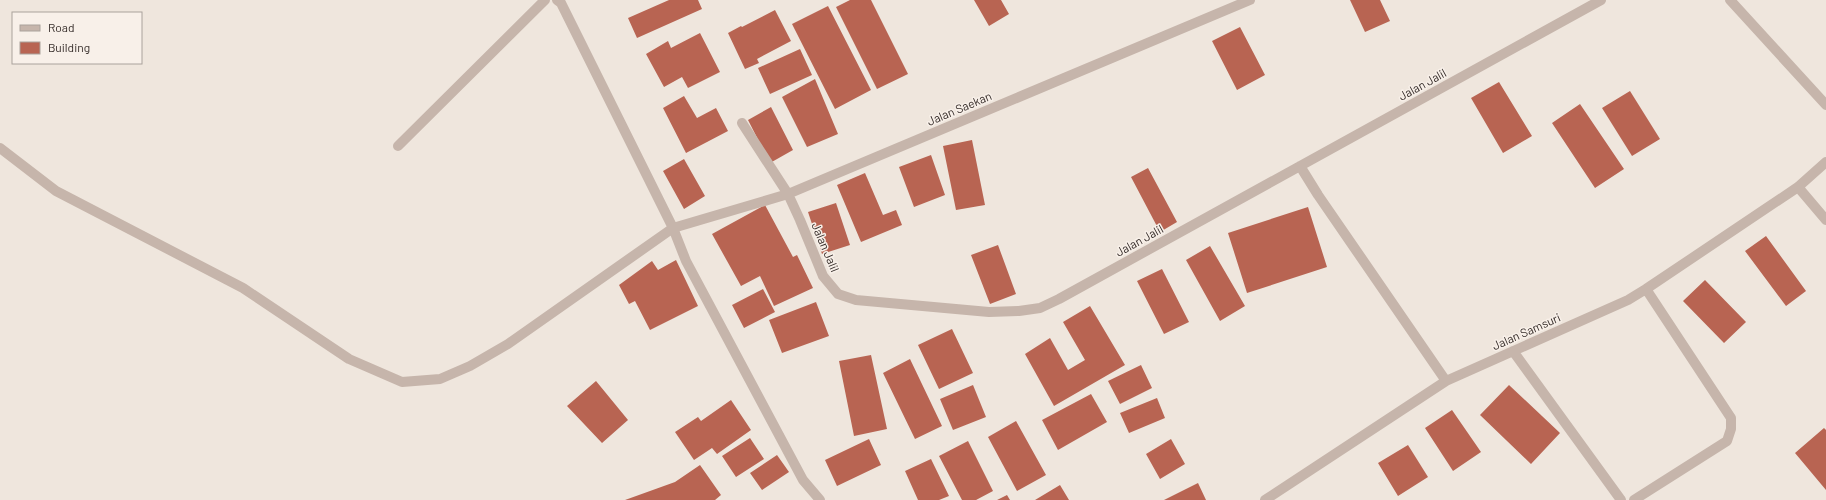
<svg xmlns="http://www.w3.org/2000/svg" width="1826" height="500" font-family="Barlow,sans-serif">
	<rect width="100%" height="100%" fill="#efe6dd"/>
	<!-- building -->
	<path fill="#b86452" d="M669,0H698L702,9L637,38L628,18Z
		M850,0H871L908,74L877,89L836,7Z
		M974,0H1001L1009,14L989,26Z
		M1350,0H1380L1390,21L1365,32Z
		M828,6L871,90L835,109L792,24Z
		M775,10L791,41L757,59L759,63L745,69L728,33L741,26L742,27Z
		M1240,27L1265,75L1237,90L1212,41Z
		M700,33L720,72L688,88L682,77L664,87L646,54L668,41L671,48Z
		M800,49L812,75L770,94L758,68Z
		M815,79L838,134L807,147L782,97Z
		M1499,82L1532,136L1503,153L1471,98Z
		M1630,91L1660,139L1632,156L1602,108Z
		M684,96L697,118L716,108L728,131L686,153L663,108Z
		M1580,104L1624,169L1595,188L1552,123Z
		M771,107L793,150L770,163L748,120Z
		M972,140L985,205L956,210L943,146Z
		M931,155L945,195L914,207L899,167Z
		M684,159L705,196L684,209L663,171Z
		M1148,168L1177,222L1160,232L1131,177Z
		M865,173L883,215L896,210L902,225L861,242L837,185Z
		M836,203L850,245L822,254L808,212Z
		M765,205L793,257L797,255L813,288L774,306L760,276L741,286L712,234Z
		M1308,207L1327,267L1247,293L1228,233Z
		M1766,236L1806,291L1786,306L1745,251Z
		M998,245L1016,294L990,304L971,255Z
		M1210,246L1245,306L1220,321L1186,260Z
		M676,260L698,306L650,330L635,301L629,304L619,285L652,261L658,270Z
		M1162,269L1189,322L1164,334L1137,281Z
		M1705,280L1746,322L1724,343L1683,301Z
		M763,289L775,312L744,328L732,305Z
		M816,302L829,336L782,353L769,320Z
		M1090,306L1125,365L1054,406L1025,354L1050,338L1068,370L1085,360L1063,322Z
		M952,329L973,373L939,389L918,345Z
		M871,355L887,429L854,436L839,361Z
		M910,359L942,426L915,439L883,373Z
		M1141,365L1152,388L1120,404L1108,381Z
		M596,381L628,420L602,443L567,406Z
		M973,385L986,417L953,430L940,399Z
		M1509,385L1560,433L1531,464L1480,415Z
		M1091,394L1107,422L1058,450L1042,420Z
		M1157,398L1165,418L1129,433L1120,413Z
		M731,400L751,430L717,454L712,448L694,460L675,432L698,417L701,421Z
		M1452,410L1481,452L1453,471L1425,428Z
		M1016,421L1046,475L1017,491L988,437Z
		M1824,428L1826,430V490L1795,453Z
		M750,438L764,459L736,477L722,456Z
		M869,439L881,465L837,486L825,460Z
		M1171,439L1185,464L1160,479L1146,454Z
		M968,441L993,491L976,500H962L939,456Z
		M1408,445L1428,477L1398,496L1378,463Z
		M777,455L789,472L762,490L750,473Z
		M931,459L949,496L939,500H918L905,471Z
		M700,465L721,495L715,500H625L675,482Z
		M1198,483L1206,500H1164Z
		M1060,485L1069,500H1035Z
		M1007,495L1010,500H997Z"/>
	<g fill="none" stroke-linecap="round" stroke-linejoin="round">
		<!-- minor -->
		<path stroke="#c6b5ab" stroke-width="10" d="M557,0L561,3L673,228L686,261L803,480L820,500
			M1730,0L1826,105
			M742,123L788,194L800,220L823,276L838,294L856,300L989,312L1019,311L1040,308L1059,299L1601,0
			M398,146L545,0
			M0,148L56,191L243,288L349,359L402,382L440,379L470,366L508,344L673,228L788,194L1250,0
			M1300,166L1318,195L1446,381
			M1798,187L1826,220
			M1513,351L1621,500
			M1265,500L1446,381L1628,300L1646,289L1798,187L1826,162
			M1634,500L1727,441L1731,429V418L1646,289"/>
	</g>
	<g text-anchor="middle" dominant-baseline="central" stroke-width="3" stroke-linejoin="round" paint-order="stroke">
		<!-- street labels -->
		<g font-size="12" fill="#352c29" stroke="#f8f0e9">
			<text transform="translate(1422 84) rotate(-29)">Jalan Jalil</text>
			<text transform="translate(959 108) rotate(-23)">Jalan Saekan</text>
			<text transform="translate(1139 240) rotate(-29)">Jalan Jalil</text>
			<text transform="translate(826 247) rotate(67)">Jalan Jalil</text>
			<text transform="translate(1526 331) rotate(-24)">Jalan Samsuri</text>
		</g>
	</g>
	<!-- legend -->
	<rect x="12" y="12" width="130" height="52" fill="#f8f0e9" stroke="#aaa29c"/>
	<rect x="20" y="25" width="20" height="6" fill="#c6b5ab" stroke="#aaa29c"/>
	<text x="48" y="32" font-size="12" fill="#352c29">Road</text>
	<rect x="20" y="42" width="20" height="12" fill="#b86452" stroke="#aaa29c"/>
	<text x="48" y="52" font-size="12" fill="#352c29">Building</text>
</svg>
